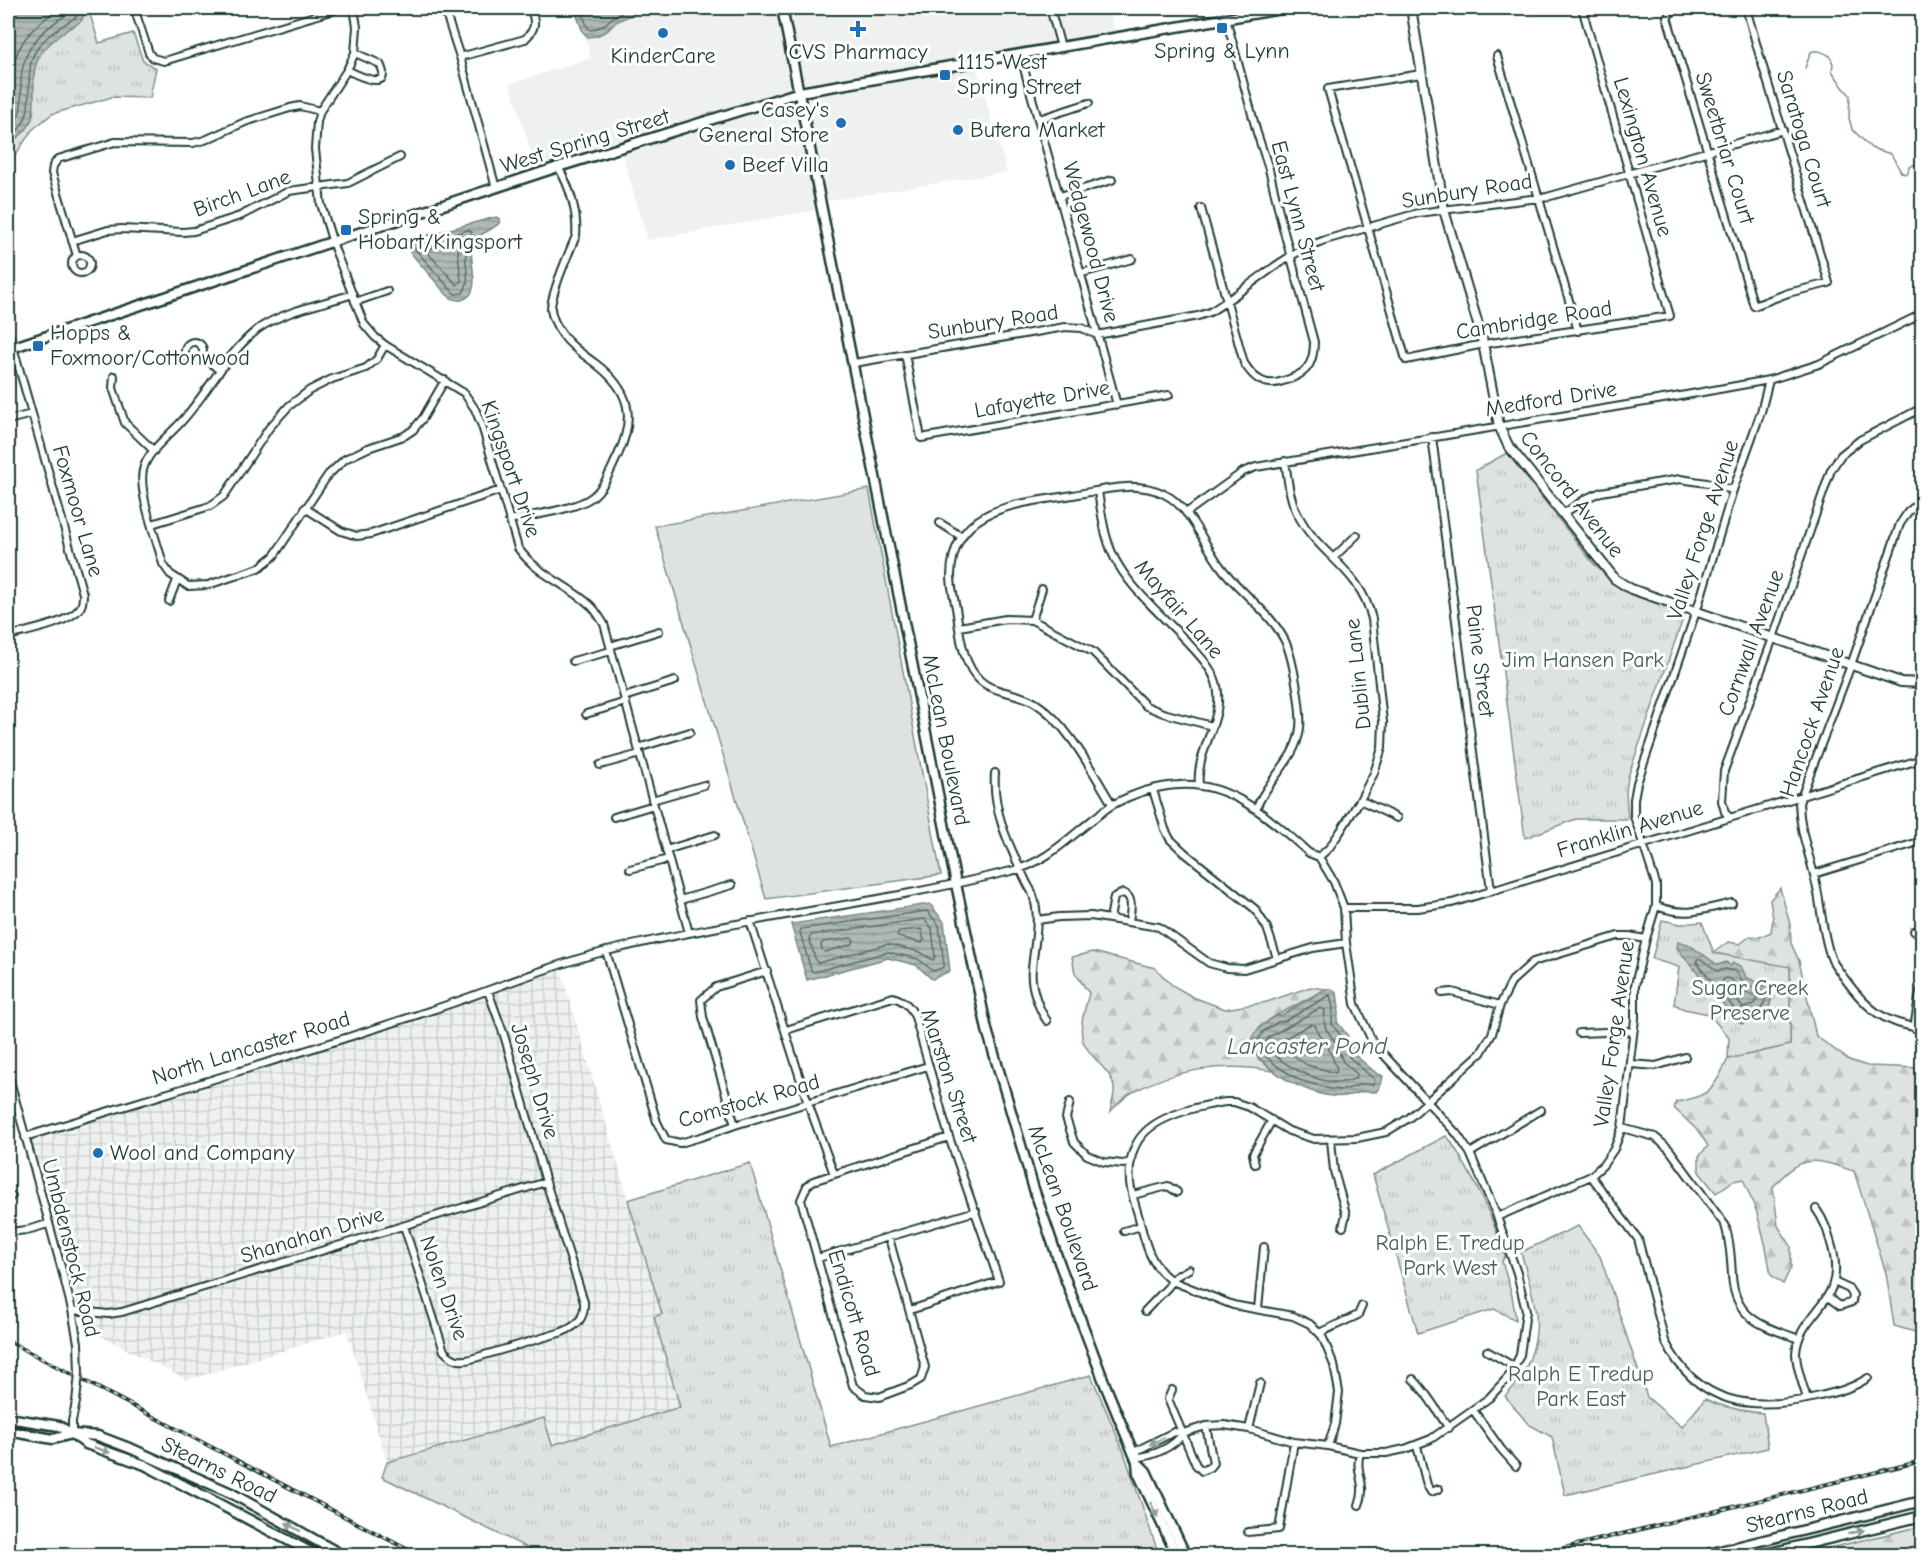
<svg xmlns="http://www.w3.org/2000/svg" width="1930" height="1563" font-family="'Comic Neue',sans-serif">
	<defs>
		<pattern id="industrial-grid" width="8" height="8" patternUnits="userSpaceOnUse" patternTransform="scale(1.5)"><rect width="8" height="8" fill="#eef1f0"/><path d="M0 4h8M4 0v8" fill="none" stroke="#ccd0ce"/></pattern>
		<pattern id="forest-firs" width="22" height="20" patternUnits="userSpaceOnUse" patternTransform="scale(1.5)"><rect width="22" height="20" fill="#dee3e2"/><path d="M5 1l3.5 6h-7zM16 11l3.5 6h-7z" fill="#bec4c2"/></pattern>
		<pattern id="park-tufts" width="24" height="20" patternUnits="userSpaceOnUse" patternTransform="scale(1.5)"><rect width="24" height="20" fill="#dee3e2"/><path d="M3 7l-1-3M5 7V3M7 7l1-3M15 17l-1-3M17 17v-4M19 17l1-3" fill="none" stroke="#bec4c2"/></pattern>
		<pattern id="water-rules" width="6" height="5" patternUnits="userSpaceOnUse" patternTransform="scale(1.5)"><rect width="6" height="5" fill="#afbab7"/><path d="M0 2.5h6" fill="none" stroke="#8e9896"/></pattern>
	</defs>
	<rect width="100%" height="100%" fill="#fff"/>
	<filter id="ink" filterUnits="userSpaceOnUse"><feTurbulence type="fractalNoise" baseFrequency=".0167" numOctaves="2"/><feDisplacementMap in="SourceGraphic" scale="12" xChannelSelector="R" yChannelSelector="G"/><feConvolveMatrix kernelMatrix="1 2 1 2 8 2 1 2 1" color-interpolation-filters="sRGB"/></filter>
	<g filter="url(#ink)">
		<!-- built -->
		<path fill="#eef1f0" d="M576,8H780L797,90L537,171L510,84L591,58Z
			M784,8H878L879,10L887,8H1108L1116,34L802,90Z
			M976,65L1007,172L826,201L804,95Z
			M798,96L821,209L648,240L621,151Z"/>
		<!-- industrial -->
		<path fill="url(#industrial-grid)" d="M560,967L662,1315L654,1318L680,1407L552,1445L543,1418L387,1462L347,1331L187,1380L85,1328L27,1138Z"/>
		<!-- grass -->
		<path fill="#dee3e2" stroke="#7e908b" stroke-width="1.5" d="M869,489L941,875L766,899L655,526Z"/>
		<!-- forest -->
		<path fill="url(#forest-firs)" stroke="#7e908b" stroke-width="1.5" d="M1780,888L1790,924L1791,943L1799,961L1816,1036L1849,1060L1867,1066L1922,1068V1172L1918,1202L1922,1210V1331L1915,1332L1894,1326L1886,1273L1854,1171C1813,1159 1803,1152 1773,1187L1778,1226L1791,1246V1267L1783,1284L1771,1275L1766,1247L1757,1213L1743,1179L1733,1181L1716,1193L1699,1172V1156L1708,1146L1699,1132L1674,1108L1676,1102C1711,1096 1713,1089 1728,1059L1790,1045V968L1713,953L1728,942L1740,944L1750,936L1760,937L1771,932L1773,919L1770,900Z
			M1093,952L1155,968L1172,985L1193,997L1225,1009L1267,1002L1310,987L1326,989L1277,1015L1260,1027L1251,1046L1258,1058L1273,1071C1225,1062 1174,1069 1131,1093C1123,1098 1116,1106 1110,1112C1111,1105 1115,1095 1114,1088C1113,1071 1089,1058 1083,1041C1078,1026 1086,1007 1089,993L1075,973L1072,957Z
			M1922,1526V1555H1800Z"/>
		<!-- park -->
		<path fill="url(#park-tufts)" stroke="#7e908b" stroke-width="1.5" d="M8,8H88L99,43L133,33L143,61L156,68L150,98L112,97L52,114L32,130L8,166Z
			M1507,453L1593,563L1621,589L1685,613L1628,777L1626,792L1628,819H1576L1525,838L1476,470Z
			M1662,920L1681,924L1702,922L1714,953L1790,967V1045L1728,1059L1729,1038L1709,1014L1684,1009L1674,1004L1679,967L1652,959Z
			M1446,1136L1450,1140C1473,1176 1492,1214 1505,1256L1502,1261L1512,1296L1516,1320L1494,1309L1418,1333L1373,1175Z
			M750,1163L831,1447L1091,1375L1123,1450L1159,1555H542L382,1477L387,1462L544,1418L552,1445L680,1407L654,1317L662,1314L628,1200Z
			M1578,1226L1600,1256L1647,1397L1682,1427L1705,1399C1724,1408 1742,1411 1763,1413L1768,1448L1565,1495L1552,1437L1528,1424L1505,1396C1526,1377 1539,1344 1536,1315C1534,1294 1526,1272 1521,1252Z"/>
		<!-- water -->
		<path fill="url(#water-rules)" stroke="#758883" stroke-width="1.5" d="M8,8H83C83,12 85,17 81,21C78,24 73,26 70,28C58,36 46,45 39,57C24,87 50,120 12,141L8,137Z
			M574,8H635L636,10L633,14L616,22L607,31L596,36L588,37L583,32Z
			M496,217L500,219V222C492,232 477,232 472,246C468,260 483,292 464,299C458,302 452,299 447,295L409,251L410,244L431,234Z
			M930,904L944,922L950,971L932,979L916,965L888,958L807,980L791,924Z
			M1678,942L1688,944L1718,965L1726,962L1731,966L1733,963L1741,966L1746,977L1770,988C1776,1012 1760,1017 1742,1024L1737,1021L1677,948Z
			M1326,989H1332L1337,993L1339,1008L1337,1022L1348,1036L1355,1055L1376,1073L1383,1076L1381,1085L1376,1092C1359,1090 1359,1094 1345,1096C1330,1098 1312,1092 1299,1086C1286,1081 1254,1059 1251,1045C1249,1038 1257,1030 1262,1026C1268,1021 1274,1015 1282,1015Z"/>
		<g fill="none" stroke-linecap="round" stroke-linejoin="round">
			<!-- shore -->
			<path stroke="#596f68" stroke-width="1.5" d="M580,8L588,28L591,30L603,26L613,17L630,8
				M8,117C15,107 12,96 12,84C11,47 31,27 60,8
				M8,126L12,125C24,113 21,100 21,84C21,49 41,30 69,13L70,8
				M8,134L16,132C37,112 24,84 32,59C38,40 60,27 76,17L78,8
				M468,230L472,232C469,239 466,244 466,251C464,266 472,279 463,293L455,294L451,290L415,249L433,240Z
				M455,241L459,244L458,254L461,281L457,285L427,252C433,245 446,244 455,241Z
				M927,911L939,925L944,965L942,968L933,971L918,959L888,952L814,972L811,970L800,932L801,929Z
				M924,919L932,928L935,957L933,960L920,952L888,944L818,963L816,961L809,938L812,935Z
				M921,929L924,940L922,943L899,937L897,935L899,931Z
				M851,938L854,940L853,944L825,952L822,950L821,945L823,942Z
				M1697,959H1701L1717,971L1725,969L1736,971L1742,982L1765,993C1768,1008 1754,1015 1741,1017L1697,963Z
				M1725,978L1731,979L1739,989L1756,997L1757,1001L1753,1005L1743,1008L1723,983V980Z
				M1330,995L1333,1008L1332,1024L1343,1039L1349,1057L1375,1080L1373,1085L1362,1084L1344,1090L1330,1089L1299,1080L1277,1066L1263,1054L1257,1044L1258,1040L1264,1031L1278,1022L1285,1021Z
				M1320,1008L1325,1010L1324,1022L1326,1029L1336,1043L1343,1062L1357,1074L1356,1078C1352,1080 1347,1082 1342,1082C1320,1085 1274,1063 1266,1042L1269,1037Z
				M1311,1024L1315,1025L1318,1033L1328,1047L1337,1069L1336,1073L1307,1065L1278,1045V1042Z"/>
			<!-- stream -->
			<path stroke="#758883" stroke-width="1.5" d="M1805,68L1811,52C1817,49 1823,52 1830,56L1833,64L1832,71L1843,87L1850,95L1849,118L1852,129L1871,148L1891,154L1901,172L1905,174L1908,172L1909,167L1922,161"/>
			<!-- minor casing -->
			<g stroke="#1f3d34" stroke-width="10">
				<path id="minor" d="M134,8L149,53L153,58L164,61L341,8
					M354,8L357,27L355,53L347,70L320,111L317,122L315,149L321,204L335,250L364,324L375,337L385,345L464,393L475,409L482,426L518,548C537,575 567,584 590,605C596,610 600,618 604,624L689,933
					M444,8L460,57L496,188
					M1050,8L1061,47
					M1681,8L1674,10L1667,17L1754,306L1788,293L1829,283L1760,57L1746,8
					M1020,54L1117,405
					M1497,56L1578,331
					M460,57L525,39C537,28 535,22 531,8
					M347,70C357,75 394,93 380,64L355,53
					M1421,74L1328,89L1406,360L1484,344L1670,316L1582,8
					M1039,119L1089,103
					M1060,196L1112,180
					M1201,208L1244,363C1248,369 1252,376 1260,380C1267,384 1275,384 1283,381C1305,375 1314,366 1314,342L1283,228L1269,169L1257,133L1226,18
					M72,241L108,230L122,229L183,232L194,231L240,216L289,191L348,183L400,157
					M72 264a9 9 0 1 1 18 0a9 9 0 1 1-18 0Z
					M77,256L52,173L53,166L58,159L115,142L193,143L205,140L245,122L290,108L300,106L320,111
					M1082,273L1132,259
					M353,294C323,304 283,311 258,329C226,354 209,391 182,421C170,435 147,451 143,470C138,493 157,540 163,564L170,574L188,586L208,585L259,568L274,556L328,475L345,459L368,448L404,436L413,430L423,418L445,380
					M355,302L387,291
					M8,329L83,594C83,599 83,604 80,608C68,624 27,631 8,636
					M185 351a9 9 0 1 1 18 0a9 9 0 1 1-18 0Z
					M905,354L921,438L1169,395
					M202,355L219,370
					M854,363L1065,327L1082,328L1097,335L1198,316L1210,312C1248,289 1283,254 1325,240L1418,213L1547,197L1783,130
					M114,376L113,388L125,423L154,451
					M8,420L32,414
					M1432,437L1491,890
					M1285,461C1288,480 1289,498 1298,515C1319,556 1360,568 1372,619L1383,722L1382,748L1374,773L1360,800L1340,832L1329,848L1319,857
					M1098,491C1102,517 1105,544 1119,566C1135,593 1168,621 1190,645C1200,656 1211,667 1216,682C1227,717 1195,750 1199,785
					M1922,500L1908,512L1900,524L1851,665L1799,803C1800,835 1810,854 1816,884C1822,909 1822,936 1832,960C1835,966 1841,973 1845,979C1867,1009 1884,1024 1922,1028
					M305,508L341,531L357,536L371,534L501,490
					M1186,513L1243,472L1256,467L1675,397L1769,380L1819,364L1922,314
					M1563,514L1587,498L1601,492L1680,479L1707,483L1733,490
					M509,520C531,515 575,510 592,497C605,487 611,469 618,455C636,416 630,390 596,364C583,354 571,347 562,334C557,327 552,318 551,309C551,293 569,252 576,236C578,214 570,186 558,167
					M940,523L962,537
					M152,524L210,506L224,496L269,428L289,406L310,390L332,379L366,368L377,359L385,345
					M1333,558L1357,535
					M169,601L177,580
					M1032,620L1042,589
					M959,627L1006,619L1032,620L1093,652L1146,706L1163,713L1212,726
					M610,646L659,631
					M573,661L611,651
					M624,697L675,681
					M586,714L626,702
					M638,748L690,732
					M600,765L640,754
					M995,773C992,811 1009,845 1025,879C1027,884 1031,889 1033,895C1041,918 1034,945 1032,969C1030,985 1038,1008 1047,1021
					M1153,790L1165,829L1170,839L1185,853L1255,909L1267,928L1277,958
					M652,800L704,785
					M1360,800L1397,818
					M1112,804C1093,773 1068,724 1037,704C1012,687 983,698 968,663C960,646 959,626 956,608C954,598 951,587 951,576C952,505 1020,504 1073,495C1103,490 1136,480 1164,494C1190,506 1204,545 1221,567C1240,593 1271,612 1285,641C1293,657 1302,711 1300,728C1297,759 1266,781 1256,809
					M614,817L654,805
					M1729,817L1725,812L1722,801L1724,771L1773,638L1831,470L1841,455L1860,440L1922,408
					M666,850L715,835
					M630,869L669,859
					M1814,874L1922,841
					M680,900L732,885
					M1656,906C1686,917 1702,910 1732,903
					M1344,908H1418L1452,903L1922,759
					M1110,919L1114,897L1123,893C1135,897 1130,912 1129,922
					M1037,920L1059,917L1091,916L1159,927L1209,963L1227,968L1244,969L1313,948L1346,943
					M750,921L808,1103L834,1174
					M1914,931L1922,937
					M606,951L657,1122L666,1140L680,1143L704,1136L735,1125L928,1066
					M488,991L504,1035L546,1182
					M1442,993L1452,992L1500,1005
					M1914,1028L1919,998L1922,986
					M786,1030L893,997C905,1001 910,1006 915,1017L949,1137L999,1281L910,1310
					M1579,1033L1633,1031
					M1631,1064L1656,1066L1685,1057
					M8,1073L64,1278L72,1310L78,1343
					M1070,1102L1066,1118L1074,1142L1087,1155L1104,1162L1123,1164L1131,1162
					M735,1125L703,1017L701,1000L716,987L767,971
					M1622,1128L1655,1137L1669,1149L1725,1225C1730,1241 1731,1257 1732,1275C1734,1320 1764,1326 1799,1339
					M25,1137C160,1095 297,1055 432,1010C490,991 547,966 607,951C741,918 878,904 1011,871C1043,864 1067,840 1092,820C1099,815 1106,808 1114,804C1133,794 1157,786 1179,785C1231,781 1273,821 1309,853L1319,857L1334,882L1344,908L1346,943L1355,1004L1373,1043L1457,1134L1470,1153L1495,1211L1517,1273L1526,1311L1520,1355L1511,1374L1489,1398L1431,1439L1405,1449L1386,1453H1360L1328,1446L1294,1442L1249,1429L1224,1425L1206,1426L1183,1433L1174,1432L1138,1450L1135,1457
					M1331,1140L1334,1171L1346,1214L1343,1227
					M1470,1153L1541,1110
					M1255,1164L1253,1154L1272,1120
					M1591,1176L1638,1239L1665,1341C1697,1405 1752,1412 1816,1397C1836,1392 1849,1390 1868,1378
					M1133,1195L1168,1186L1177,1192
					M8,1196H12
					M1497,1217L1591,1176L1603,1165L1614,1149L1622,1128L1635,1019V985L1646,939L1656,906V884L1634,816V799L1637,783L1699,603L1733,490L1761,412L1769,380
					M1124,1231L1141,1226
					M8,1232L27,1230L48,1224
					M889,1238L925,1367L921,1379L911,1385L879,1397L865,1395L853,1386L801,1200L807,1186L813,1181L949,1137
					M818,1258L976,1211
					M1828,1297L1840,1306L1852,1302L1853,1295L1849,1289L1834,1282
					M1258,1309L1264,1247
					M72,1310L108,1314L122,1312L546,1182L584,1302C585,1319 577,1326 562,1332L471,1359C459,1362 453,1360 444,1351L404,1226
					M1145,1311L1168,1287L1175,1277L1189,1269
					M1319,1333L1358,1315L1362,1306
					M1487,1351L1515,1367
					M1413,1379C1427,1392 1437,1412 1449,1428
					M1172,1390L1168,1399L1196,1465L1202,1471L1210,1467L1213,1463L1206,1426
					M1807,1399C1803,1384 1796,1368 1796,1353C1799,1310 1848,1305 1832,1247C1828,1233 1825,1221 1816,1209
					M1473,1410L1501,1449L1516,1466
					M1249,1429L1260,1383
					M72,1434V1421L76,1402
					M1328,1446L1335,1424L1339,1392L1334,1365L1322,1336L1310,1324L1293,1316L1233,1305L1172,1281C1150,1266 1145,1243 1139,1218C1136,1207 1131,1194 1130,1182C1126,1135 1154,1119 1195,1108C1205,1106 1216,1103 1226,1102H1234L1249,1107L1289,1131L1314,1139L1357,1138L1386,1132L1409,1118L1481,1053L1492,1034L1500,1005L1512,981L1533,962L1618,936H1629L1646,939
					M1417,1446L1427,1485L1431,1492L1439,1489
					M1135,1457C1151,1458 1175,1446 1183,1433
					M1359,1505C1368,1484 1354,1473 1360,1453
					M1248,1532L1279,1529L1294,1442"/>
			</g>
			<!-- tertiary casing -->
			<g stroke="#1f3d34" stroke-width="12">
				<path id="tertiary" d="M1411,8L1444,210L1482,338L1499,426L1508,445L1615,579L1631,589L1901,682L1922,683"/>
			</g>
			<!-- secondary casing -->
			<g stroke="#1f3d34" stroke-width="13">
				<path id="secondary" d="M782,8L956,884L987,1030L1033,1186L1059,1262L1106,1387L1137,1462L1146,1471L1186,1556
					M8,349L558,167L800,92L1287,8
					M8,1418L59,1426L72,1434L98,1436L132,1449L231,1493L344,1556
					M8,1431L53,1439L72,1434L86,1444L145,1465L318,1556
					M1137,1462L1138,1473L1177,1556
					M1700,1556L1922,1501
					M1758,1556L1922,1516"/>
			</g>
			<!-- minor -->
			<use href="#minor" stroke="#fff" stroke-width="6"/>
			<!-- tertiary -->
			<use href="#tertiary" stroke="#fff" stroke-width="8"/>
			<!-- secondary -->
			<use href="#secondary" stroke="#fff" stroke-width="8"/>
			<!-- rail casing -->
			<g stroke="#1f3d34" stroke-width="4">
				<path id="rail" d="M8,1341L420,1556
					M1531,1556L1922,1461"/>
			</g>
			<!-- rail -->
			<use href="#rail" stroke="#fff" stroke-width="1.5" stroke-dasharray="4.5" stroke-linecap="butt"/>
			<!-- minor-bridge casing -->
			<g stroke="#1f3d34" stroke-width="10" stroke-linecap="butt">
				<path id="minor-bridge" d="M76,1402L79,1373L78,1343"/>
			</g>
			<!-- minor-bridge -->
			<use href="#minor-bridge" stroke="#fff" stroke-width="6"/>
		</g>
		<!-- one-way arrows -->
		<defs><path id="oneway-solid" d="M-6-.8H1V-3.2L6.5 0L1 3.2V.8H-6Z" transform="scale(1.5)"/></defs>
		<g fill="#8f9e9a">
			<use href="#oneway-solid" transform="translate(1157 1441) rotate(154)"/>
			<use href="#oneway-solid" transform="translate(102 1450) rotate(19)"/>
			<use href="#oneway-solid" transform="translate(1154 1510) rotate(66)"/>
			<use href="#oneway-solid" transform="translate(293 1527) rotate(-151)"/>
			<use href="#oneway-solid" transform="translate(1856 1532) rotate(-14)"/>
		</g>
	</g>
	<!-- markers -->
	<g fill="#1f6fb2" stroke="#fff" stroke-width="2">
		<rect x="1216" y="22" width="12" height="12" rx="3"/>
		<path d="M855 20h6v6h6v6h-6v6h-6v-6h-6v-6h6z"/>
		<circle cx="663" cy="33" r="6"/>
		<rect x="939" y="69" width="12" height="12" rx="3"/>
		<circle cx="841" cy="123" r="6"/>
		<circle cx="958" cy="130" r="6"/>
		<circle cx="730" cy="165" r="6"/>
		<rect x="340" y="224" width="12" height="12" rx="3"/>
		<rect x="32" y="340" width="12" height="12" rx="3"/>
		<circle cx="98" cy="1153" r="6"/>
	</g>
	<g text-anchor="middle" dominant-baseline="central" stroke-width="6" stroke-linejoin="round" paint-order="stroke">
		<!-- poi labels -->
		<g font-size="22" fill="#1f3d34" stroke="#fff" text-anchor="start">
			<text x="1222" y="51" text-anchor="middle">Spring &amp; Lynn</text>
			<text x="858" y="52" text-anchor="middle">CVS Pharmacy</text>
			<text x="663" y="56" text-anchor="middle">KinderCare</text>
			<text x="957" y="62">1115 West<tspan x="957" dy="25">Spring Street</tspan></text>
			<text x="829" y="110" text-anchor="end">Casey's<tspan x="829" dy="25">General Store</tspan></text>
			<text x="970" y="130">Butera Market</text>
			<text x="742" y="165">Beef Villa</text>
			<text x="358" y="217">Spring &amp;<tspan x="358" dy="25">Hobart/Kingsport</tspan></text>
			<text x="50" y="333">Hopps &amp;<tspan x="50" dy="25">Foxmoor/Cottonwood</tspan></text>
			<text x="110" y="1153">Wool and Company</text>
		</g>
		<!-- street labels -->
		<g font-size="22" fill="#1f3d34" stroke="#fff">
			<text transform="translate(1804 139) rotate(73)">Saratoga Court</text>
			<text transform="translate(585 141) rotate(-17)">West Spring Street</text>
			<text transform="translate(1725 148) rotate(73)">Sweetbriar Court</text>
			<text transform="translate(1643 157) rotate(74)">Lexington Avenue</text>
			<text transform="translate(1467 191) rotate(-9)">Sunbury Road</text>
			<text transform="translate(242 193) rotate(-20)">Birch Lane</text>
			<text transform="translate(1298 216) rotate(75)">East Lynn Street</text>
			<text transform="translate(1091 242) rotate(75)">Wedgewood Drive</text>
			<text transform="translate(1534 320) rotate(-9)">Cambridge Road</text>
			<text transform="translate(993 322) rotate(-9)">Sunbury Road</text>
			<text transform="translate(1042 399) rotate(-10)">Lafayette Drive</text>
			<text transform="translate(1551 399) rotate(-9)">Medford Drive</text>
			<text transform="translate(511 469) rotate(71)">Kingsport Drive</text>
			<text transform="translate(1572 494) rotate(52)">Concord Avenue</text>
			<text transform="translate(78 511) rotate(74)">Foxmoor Lane</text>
			<text transform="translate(1703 530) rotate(-72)">Valley Forge Avenue</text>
			<text transform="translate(1179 609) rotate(49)">Mayfair Lane</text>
			<text transform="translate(1751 643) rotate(-70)">Cornwall Avenue</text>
			<text transform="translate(1480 661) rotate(83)">Paine Street</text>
			<text transform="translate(1358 674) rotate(-96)">Dublin Lane</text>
			<text transform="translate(1812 722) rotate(-71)">Hancock Avenue</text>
			<text transform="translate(946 740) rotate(79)">McLean Boulevard</text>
			<text transform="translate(1630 829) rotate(-17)">Franklin Avenue</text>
			<text transform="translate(1614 1034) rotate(-82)">Valley Forge Avenue</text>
			<text transform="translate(251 1048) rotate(-17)">North Lancaster Road</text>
			<text transform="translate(949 1076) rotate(72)">Marston Street</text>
			<text transform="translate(535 1081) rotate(73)">Joseph Drive</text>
			<text transform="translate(749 1101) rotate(-16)">Comstock Road</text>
			<text transform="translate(1063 1208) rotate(71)">McLean Boulevard</text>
			<text transform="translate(312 1235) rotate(-17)">Shanahan Drive</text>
			<text transform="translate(71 1248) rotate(76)">Umbdenstock Road</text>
			<text transform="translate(444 1288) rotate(71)">Nolen Drive</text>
			<text transform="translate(854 1313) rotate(73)">Endicott Road</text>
			<text transform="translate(219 1470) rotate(26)">Stearns Road</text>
			<text transform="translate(1807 1511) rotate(-14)">Stearns Road</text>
		</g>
		<!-- park labels -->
		<g font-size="22" fill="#455e57" stroke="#fff">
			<text x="1583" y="660">Jim Hansen Park</text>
			<text x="1750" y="988">Sugar Creek<tspan x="1750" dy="25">Preserve</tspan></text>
			<text x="1450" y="1243">Ralph E. Tredup<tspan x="1450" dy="25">Park West</tspan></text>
			<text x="1581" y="1374">Ralph E Tredup<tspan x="1581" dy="25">Park East</tspan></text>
		</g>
		<!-- water labels -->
		<g font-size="24" font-style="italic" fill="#4a625b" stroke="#fff">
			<text x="1307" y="1046">Lancaster Pond</text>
		</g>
	</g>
	<!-- margin -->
	<rect width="1930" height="1563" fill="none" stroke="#fff" stroke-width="30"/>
	<rect x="15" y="15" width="1900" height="1533" fill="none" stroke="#1f3d34" stroke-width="2" filter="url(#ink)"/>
</svg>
